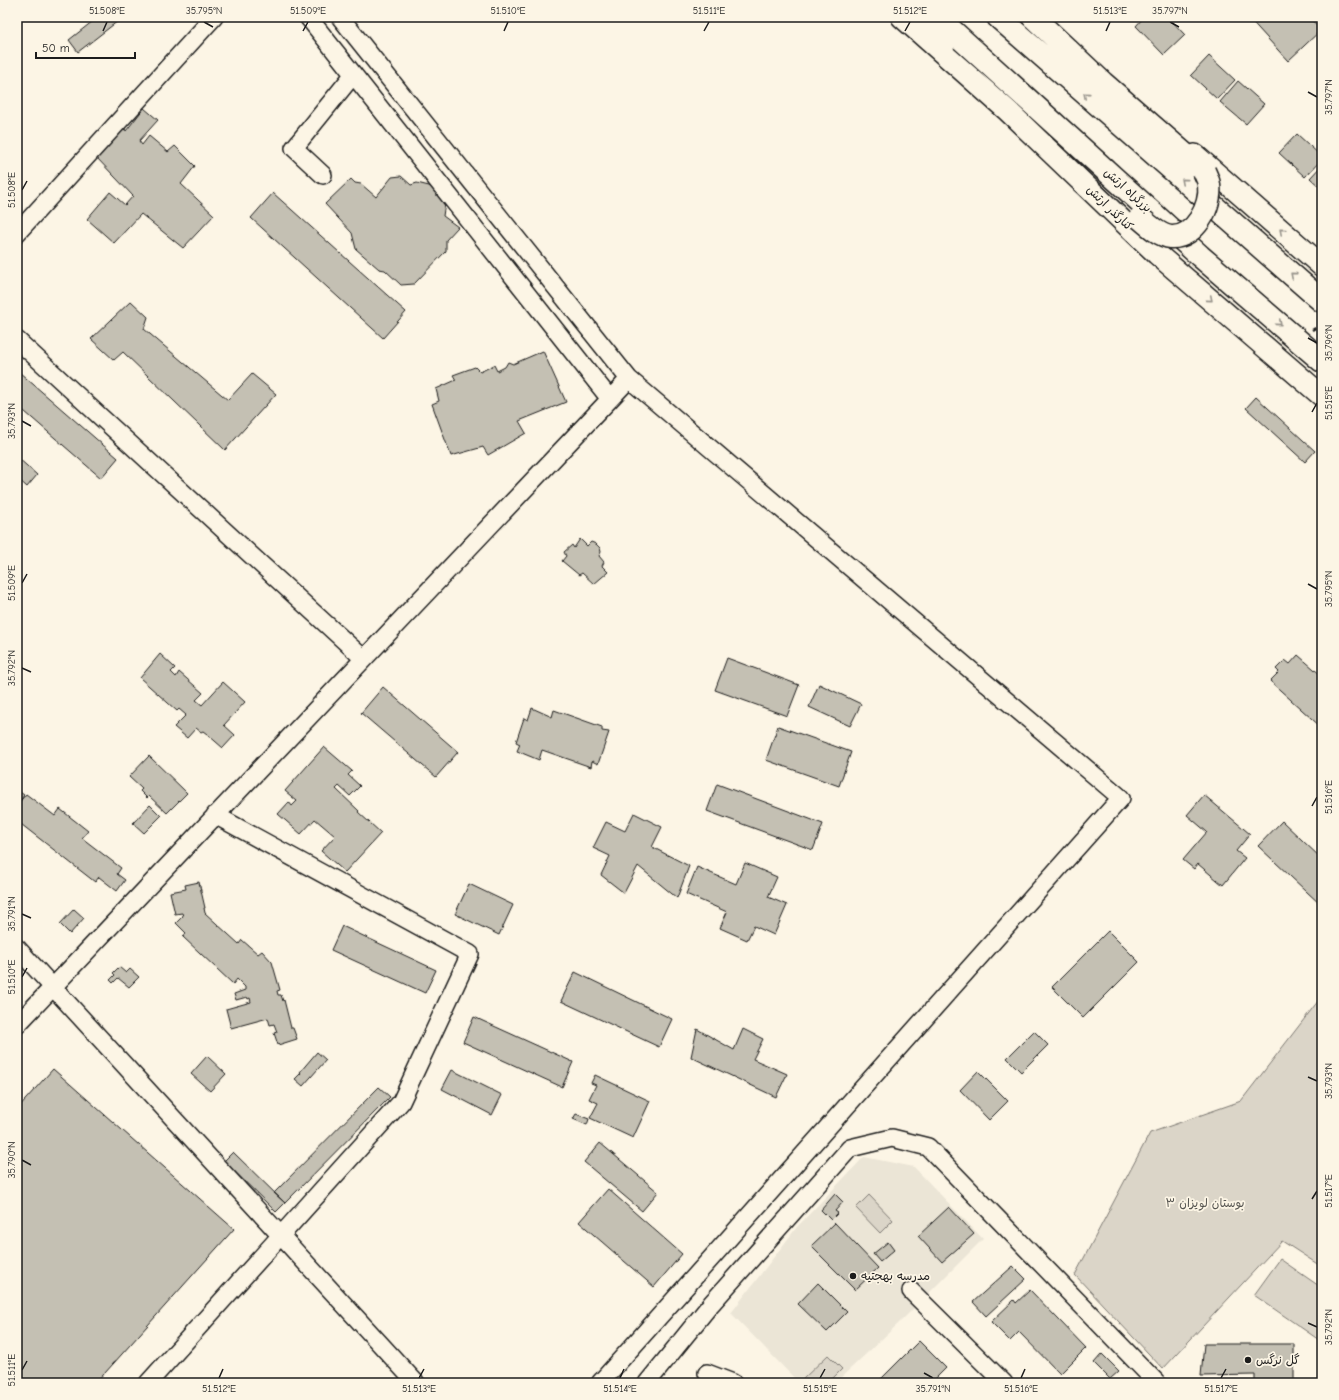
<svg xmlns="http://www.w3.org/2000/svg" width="1339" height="1400" font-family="'Comic Neue','Playpen Sans Arabic',sans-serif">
	<rect width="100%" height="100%" fill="#fcf5e5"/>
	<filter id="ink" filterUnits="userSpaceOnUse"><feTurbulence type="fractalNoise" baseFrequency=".025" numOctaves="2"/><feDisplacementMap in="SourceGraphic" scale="8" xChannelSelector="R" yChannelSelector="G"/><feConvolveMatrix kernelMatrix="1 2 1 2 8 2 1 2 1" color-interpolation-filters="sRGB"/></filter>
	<g filter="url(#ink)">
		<!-- built -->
		<path fill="#ebe5d6" d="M864,1157L914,1167L983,1239L898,1324L835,1383H799L731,1313L797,1227Z"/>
		<!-- green -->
		<path fill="#dbd5c8" stroke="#7c7872" d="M1322,996V1267L1282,1241L1163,1369L1075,1275L1150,1133L1241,1101Z
			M869,1195L893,1220L880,1233L856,1208Z
			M1280,1259L1322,1288V1342L1254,1295Z
			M828,1355L842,1369L828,1383H805L802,1380Z"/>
		<!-- building -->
		<path fill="#c4c0b3" stroke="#1c1c1c" d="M98,17H115L118,21L78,52L69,40Z
			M1144,17H1168L1185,35L1164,55L1136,26Z
			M1248,17H1309L1321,30L1288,61Z
			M1209,56L1235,80L1217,99L1191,75Z
			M1238,81L1264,104L1246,124L1220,102Z
			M144,108L158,120L139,141L142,145L149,136L168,152L175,146L195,166L181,184L214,215L183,248L141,214L114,243L87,219L110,192L125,205L133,196L96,157L124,127L126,131Z
			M1297,134L1322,157V159L1305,177L1279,153Z
			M1322,165V189L1310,178Z
			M401,176L411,185L417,183L429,186L440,195L445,203L443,216L458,227L446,240V251L414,284L401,285L385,270L379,269L356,249L352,233L325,204L351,179L355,183L361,184L376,197L392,177Z
			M273,193L406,312L383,338L251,218Z
			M131,301L148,317L144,329L228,400L252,374L276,394L225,450L123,352L114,360L91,339Z
			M543,351L566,402L519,421L526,433L488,455L483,447L451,456L432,404L439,401L436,389L456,380L453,375L475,367L480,372L494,365L497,371L505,367L508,362L513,364Z
			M19,372L118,458L101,478L17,405V375Z
			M1256,397L1315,451L1305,462L1246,408Z
			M17,457L37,475L27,487L17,478Z
			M580,539L587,546L591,542L596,544L600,548L601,552L599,556L604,562L602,566L608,572L594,584L582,573L579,575L562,561L566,556L564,552L572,545L574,548Z
			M160,654L175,668L171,672L176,677L179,672L203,693L196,700L202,705L223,682L245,702L224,725L235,735L223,748L207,734L203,731L201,732L196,728L187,738L174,727L186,715L179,709L177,711L140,678Z
			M1298,655L1322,676V728L1270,681L1279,672L1276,669L1285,660L1290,664Z
			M727,658L799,685L787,716L715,690Z
			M819,684L861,704L850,726L809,707Z
			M383,687L458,752L436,777L361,713Z
			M532,708L552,717L554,710L602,727V731L609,732L598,764L592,761L591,767L542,750L539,760L517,751L520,744L516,742L524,718L528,720Z
			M778,726L851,752L839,786L766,760Z
			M324,747L352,771L348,775L360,786L350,796L339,786L336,789L359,811L358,812L381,833L345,872L321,851L335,836L315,819L301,834L278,814L289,802L292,806L297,801L285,791Z
			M149,756L187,793L167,813L149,796L147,798L140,791L142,789L129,777Z
			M717,784L823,824L813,850L707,811Z
			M17,790L24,795L17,805Z
			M26,794L55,816L60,809L88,831L82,838L121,868L117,874L125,880L117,891L99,877L95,882L17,821V805Z
			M1204,795L1250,834L1236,851L1245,858L1223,885L1198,864L1194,869L1183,860L1207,832L1187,815Z
			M150,805L161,816L144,833L133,823Z
			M634,813L662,827L652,847L689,866L677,898L638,866L624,893L601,875L610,856L593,848L606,822L625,831Z
			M1282,821L1322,859V906L1258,846Z
			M745,863L777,877L768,897L787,905L774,935L754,926L747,940L720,928L727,912L686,894L697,867L736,884Z
			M199,882L205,908H204L205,913L239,944L242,940L258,954L262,951L272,962L280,990L277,991L278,995H281L283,1001L284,1000L291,1028H293L297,1039L278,1045L274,1033L277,1032L274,1024L270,1025L268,1018L231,1028L226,1009L251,1002L250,998L248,999L247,997L236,1000L234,994L245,990V987L237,979L233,984L183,937L186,933L176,923L183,916L182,913L175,914L170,892L186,889L185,885Z
			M469,884L513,905L499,935L455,914Z
			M74,909L84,918L70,934L60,924Z
			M342,926L436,970L425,993L331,950Z
			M1108,931L1139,962L1083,1018L1052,987Z
			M119,967L126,973L130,969L139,977L129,987L118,978L113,983L110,980L115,975L113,973Z
			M575,972L672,1019L659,1047L561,1001Z
			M474,1017L573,1062L562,1087L463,1042Z
			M697,1029L734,1050L743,1029L763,1039L753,1059L787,1074L776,1097L691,1057Z
			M1034,1031L1048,1045L1021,1072L1007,1058Z
			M317,1052L326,1060L303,1086L295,1079L301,1073L300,1072Z
			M207,1056L226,1074L210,1091L191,1074Z
			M53,1069L234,1229L96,1383H25L17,1376V1109Z
			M452,1070L502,1095L492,1115L442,1089Z
			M978,1071L1008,1101L989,1120L960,1090Z
			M595,1075L650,1101L633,1138L590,1118L598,1103L589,1099L596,1085L591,1083Z
			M379,1087L390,1097L285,1203L274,1193Z
			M576,1114L589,1119L587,1125L573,1119Z
			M600,1143L658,1192L642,1211L584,1162Z
			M233,1152L285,1203L276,1212L224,1161Z
			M608,1189L682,1254L654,1287L579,1222Z
			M835,1194L843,1202L835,1211L838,1213L831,1220L821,1210Z
			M949,1207L974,1234L942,1262L918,1236Z
			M835,1223L878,1268L855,1290L811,1246Z
			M888,1242L894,1250L880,1262L873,1254Z
			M1013,1266L1026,1279L986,1316L973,1302Z
			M818,1283L847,1312L827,1332L798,1304Z
			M1030,1290L1086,1348L1060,1374L1019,1332L1010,1341L991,1322L1014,1300L1016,1303Z
			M919,1341L946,1368L931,1383H877Z
			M1204,1344H1294V1383H1255V1375L1201,1376Z
			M1102,1354L1119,1371L1110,1379L1094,1363Z"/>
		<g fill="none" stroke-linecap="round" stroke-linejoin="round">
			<!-- minor casing -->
			<g stroke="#1c1c1c" stroke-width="20">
				<path id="minor" d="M308,17L610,399
					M340,17L629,379L1121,798L600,1383
					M323,175L294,148L353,75
					M17,233L214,17
					M17,340L363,658
					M17,948L416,1383
					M17,1025L629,379
					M911,1291L1004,1383
					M707,1373L733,1383
					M148,1383L401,1102L470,954L215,815
					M647,1383L711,1304L850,1148L892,1138L928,1147L1157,1383"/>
			</g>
			<!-- major casing -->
			<g stroke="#1c1c1c" stroke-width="24">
				<path id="major" d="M902,17L1008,111L1157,254L1322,396
					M1195,155L1322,266"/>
			</g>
			<!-- highway casing -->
			<g stroke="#1c1c1c" stroke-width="25">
				<path id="highway" d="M918,17L945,42
					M937,17L1200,256L1322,361
					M998,17L1322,301
					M1033,17L1103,83L1204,171"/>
			</g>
			<!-- path -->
			<path stroke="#1c1c1c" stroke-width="2.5" stroke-dasharray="4 3" stroke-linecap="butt" d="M1312,330L1319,326L1321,322V318"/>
			<!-- minor -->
			<use href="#minor" stroke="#fcf5e5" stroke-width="17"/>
			<!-- major -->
			<use href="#major" stroke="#fcf5e5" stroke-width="21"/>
			<!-- highway -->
			<use href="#highway" stroke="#fcf5e5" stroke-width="22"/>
			<!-- highway-bridge casing -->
			<g stroke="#1c1c1c" stroke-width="25" stroke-linecap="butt">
				<path id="highway-bridge" d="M1140,218C1148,225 1160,236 1171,237C1195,238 1212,206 1209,185C1209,181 1206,176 1204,171"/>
			</g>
			<!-- highway-bridge -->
			<use href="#highway-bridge" stroke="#fcf5e5" stroke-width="22"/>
		</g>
		<!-- one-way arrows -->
		<defs><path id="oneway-chevron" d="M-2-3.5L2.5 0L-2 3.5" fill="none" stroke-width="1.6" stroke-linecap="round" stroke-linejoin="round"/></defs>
		<g stroke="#97938b">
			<use href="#oneway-chevron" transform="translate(1086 95) rotate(-139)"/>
			<use href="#oneway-chevron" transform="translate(1184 181) rotate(-139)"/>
			<use href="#oneway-chevron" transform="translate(1282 231) rotate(-139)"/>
			<use href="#oneway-chevron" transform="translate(1293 275) rotate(-139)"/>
			<use href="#oneway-chevron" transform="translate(1210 299) rotate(40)"/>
			<use href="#oneway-chevron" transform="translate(1279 323) rotate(41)"/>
		</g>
	</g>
	<!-- ticks -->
	<path fill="none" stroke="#1c1c1c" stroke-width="1.5" d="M204,22L213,27M1170,22L1179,27M103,31L107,22M303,31L308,22M504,31L508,22M704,31L709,22M905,31L910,22M1106,31L1110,22M1308,92L1317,97M22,190L27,181M1308,338L1317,343M1312,412L1317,403M22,421L31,426M22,583L27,574M1308,584L1317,589M22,668L31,672M1312,806L1317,797M22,914L31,918M22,977L27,968M1308,1077L1317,1081M22,1160L31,1165M1312,1199L1317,1191M1308,1323L1317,1327M22,1370L27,1361M924,1373L933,1378M219,1378L223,1369M419,1378L424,1369M620,1378L624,1369M820,1378L825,1369M1021,1378L1025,1369M1221,1378L1226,1369"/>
	<!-- markers -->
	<g fill="#1c1c1c" stroke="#fcf5e5" stroke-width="1.5">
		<circle cx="853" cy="1276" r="4"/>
		<circle cx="1248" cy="1360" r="4"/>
	</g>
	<g text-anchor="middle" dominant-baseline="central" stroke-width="3.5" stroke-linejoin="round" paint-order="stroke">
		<!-- street labels -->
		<g font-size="12" fill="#1c1c1c" stroke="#fcf5e5">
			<text transform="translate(1128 190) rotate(42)">بزرگراه ارتش</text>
			<text transform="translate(1110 208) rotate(44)">کنارگذر ارتش</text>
		</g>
		<!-- park labels -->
		<g font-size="12" fill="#555450" stroke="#fcf5e5">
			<text x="1205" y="1203">بوستان لویزان ۳</text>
		</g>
		<!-- poi labels -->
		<g font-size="12" fill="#1c1c1c" stroke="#fcf5e5" text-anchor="start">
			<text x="861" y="1276">مدرسه بهجتیه</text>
			<text x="1256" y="1360">گل نرگس</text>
		</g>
	</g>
	<!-- margin -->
	<rect width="1339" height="1400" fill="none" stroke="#fcf5e5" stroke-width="44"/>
	<!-- scale -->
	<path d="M36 52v6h99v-6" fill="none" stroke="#1c1c1c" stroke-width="2"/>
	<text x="42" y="52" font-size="12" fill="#1c1c1c" stroke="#fcf5e5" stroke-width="3" paint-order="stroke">50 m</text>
	<rect x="22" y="22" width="1295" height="1356" fill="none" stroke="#1c1c1c" stroke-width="1.5"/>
	<g font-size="10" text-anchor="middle" fill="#1c1c1c">
		<text x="107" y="14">51.508°E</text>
		<text x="204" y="14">35.795°N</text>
		<text x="308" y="14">51.509°E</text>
		<text x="508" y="14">51.510°E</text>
		<text x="709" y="14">51.511°E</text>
		<text x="910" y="14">51.512°E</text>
		<text x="1110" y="14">51.513°E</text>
		<text x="1170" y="14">35.797°N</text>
		<text transform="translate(1328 97) rotate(-90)" y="4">35.797°N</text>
		<text transform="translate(11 190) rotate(-90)" y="4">51.508°E</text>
		<text transform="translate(1328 343) rotate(-90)" y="4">35.796°N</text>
		<text transform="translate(1328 403) rotate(-90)" y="4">51.515°E</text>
		<text transform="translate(11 421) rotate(-90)" y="4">35.793°N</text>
		<text transform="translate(11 583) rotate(-90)" y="4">51.509°E</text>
		<text transform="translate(1328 589) rotate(-90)" y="4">35.795°N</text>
		<text transform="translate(11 668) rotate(-90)" y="4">35.792°N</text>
		<text transform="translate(1328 797) rotate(-90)" y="4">51.516°E</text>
		<text transform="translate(11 914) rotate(-90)" y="4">35.791°N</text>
		<text transform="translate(11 977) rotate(-90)" y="4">51.510°E</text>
		<text transform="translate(1328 1081) rotate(-90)" y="4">35.793°N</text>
		<text transform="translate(11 1160) rotate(-90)" y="4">35.790°N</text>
		<text transform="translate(1328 1191) rotate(-90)" y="4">51.517°E</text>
		<text transform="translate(1328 1327) rotate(-90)" y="4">35.792°N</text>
		<text transform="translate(11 1370) rotate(-90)" y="4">51.511°E</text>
		<text x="219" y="1392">51.512°E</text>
		<text x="419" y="1392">51.513°E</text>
		<text x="620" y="1392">51.514°E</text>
		<text x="820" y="1392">51.515°E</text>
		<text x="933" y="1392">35.791°N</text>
		<text x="1021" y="1392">51.516°E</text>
		<text x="1221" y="1392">51.517°E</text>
	</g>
</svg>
